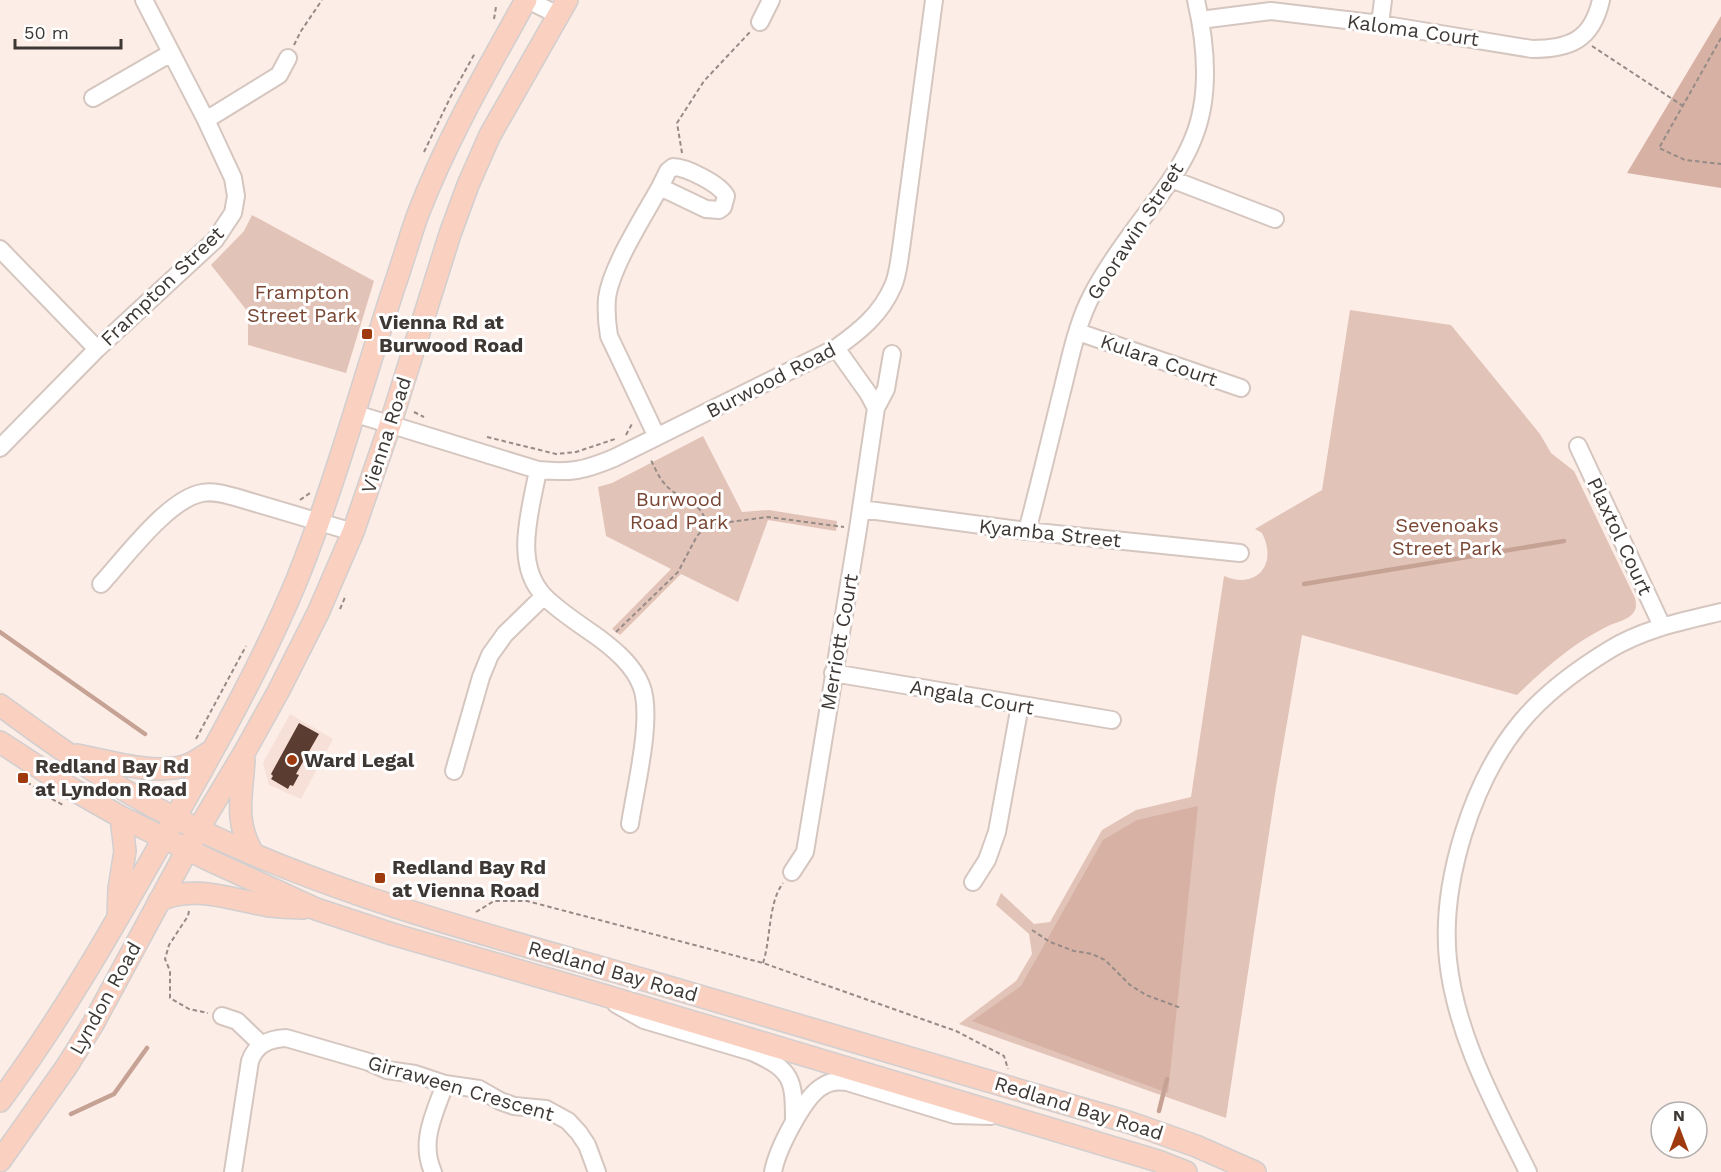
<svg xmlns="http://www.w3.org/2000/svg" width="1721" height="1172" font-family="'Work Sans',sans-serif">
	<rect width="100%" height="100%" fill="#fdede7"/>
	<!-- built -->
	<path fill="#f7e0d7" d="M290,714L333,739L301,799L269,785L263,763Z"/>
	<!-- green -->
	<path fill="#e2c3b8" d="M252,215L374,281L346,373L248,345V312L211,265L244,231Z
		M1350,310L1451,325L1540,434L1551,453L1574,471L1635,598C1636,603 1637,607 1634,612C1629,620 1614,623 1606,627C1572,644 1544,669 1517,695L1302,635L1276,787L1226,1118L959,1024L1016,981L1032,954L1029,934L996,905L1001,893L1034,924L1050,922L1102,830L1136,810L1191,797L1224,576C1257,590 1278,564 1262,533L1255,529L1322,490Z
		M703,436L742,512L769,510L837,521L836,531L768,520L738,602L681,574L620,635L612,629L671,569L606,536L598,487L612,483Z"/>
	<!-- forest -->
	<path fill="#d6b1a4" d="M1721,16V188L1627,173Z
		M1198,806L1168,1093L972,1021L1021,986L1103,840L1137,820Z"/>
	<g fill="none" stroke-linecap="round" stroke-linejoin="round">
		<!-- stream -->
		<path stroke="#c6a295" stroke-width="4.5" d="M1304,584L1564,541
			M0,632L145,734
			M1159,1111L1167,1079
			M71,1114L114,1094L147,1048"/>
	</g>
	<!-- building -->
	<path fill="#5a3c31" d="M299,723L319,734L296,774L299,775L293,786L290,785L288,789L271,779L273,776L271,774Z"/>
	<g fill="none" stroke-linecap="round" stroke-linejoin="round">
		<!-- minor casing -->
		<g stroke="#d5c6c0" stroke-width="20">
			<path id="minor" d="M528,0L558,15
				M1200,20L1271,11L1380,24L1532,49C1570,49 1592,40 1601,0
				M760,22L771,0
				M1380,24L1383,0
				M93,98L171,53
				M206,120L279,75L288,58
				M673,167C686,167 720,184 726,196L723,207L719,210L706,209L660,187L668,171Z
				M1171,179L1275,219
				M0,249L97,349
				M1078,332L1241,388
				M876,408L886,389L892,354
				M353,413L538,470C571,473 583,471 614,458L836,348C860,331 881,314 893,286C898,275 899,261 901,249L934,0
				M657,437L609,336C607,324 606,311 607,298C611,267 644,216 660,187
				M1578,446L1662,626
				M0,448L97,349L215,240L233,213L236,196L233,178L206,120L144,0
				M538,470C531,509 512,564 545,597C560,612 581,625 599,638C615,650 633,665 641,685C654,716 635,789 630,824
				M861,509L1027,531L1240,553
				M1027,531C1039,486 1050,440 1061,395C1069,364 1075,331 1088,303C1100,277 1117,253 1134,230C1155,201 1180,172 1193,139C1211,96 1206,44 1196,0
				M101,584C125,558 168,499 202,493C213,491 224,494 235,497L353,532
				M833,673L1112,720
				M454,771L481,677L490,655L505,634L544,596
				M792,872L805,852L858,529L876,408L868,393L836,348
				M973,882L987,860L997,832L1020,705
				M616,1004L644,1020L752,1052C793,1070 794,1080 794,1122
				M222,1016L237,1021L261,1044
				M233,1172L250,1061C256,1044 269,1039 286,1038L369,1062L387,1070L415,1074L445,1084L479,1089L500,1101L514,1106L546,1109L568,1121L579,1133L587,1145L597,1172
				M433,1172C419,1141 435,1113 445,1084
				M773,1172C777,1150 804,1096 823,1086C831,1081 838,1081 847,1082L955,1115L991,1116
				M1528,1172C1495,1105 1456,1036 1448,960C1440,883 1472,781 1521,722C1545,693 1578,669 1609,650C1643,629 1683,621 1721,612"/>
		</g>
		<!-- major casing -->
		<g stroke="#d1cfcf" stroke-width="24">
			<path id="major" d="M0,705C49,741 99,777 152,806C306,889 478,932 645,980C807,1027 969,1074 1131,1123L1196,1146L1255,1172
				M0,742L72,789L121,817L207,859L316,909L392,934L593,992L1158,1161L1186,1172
				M77,755C109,761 155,776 187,765C195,762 204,756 211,751
				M244,760C242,796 234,819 252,852
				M159,901C192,883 235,901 270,906C281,908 293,907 304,908
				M118,916L119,889L125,851L121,817
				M0,1101C66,1012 120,915 175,818C219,740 264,660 298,577C335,484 362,385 393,290C402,265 409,239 418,214C447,139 487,70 526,0
				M0,1161L67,1066L93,1024L199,828L244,753L278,692L318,613L353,532L390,425L450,234L468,185L490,135L567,0"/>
		</g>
		<!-- path -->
		<path stroke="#968b87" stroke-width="2" stroke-dasharray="4.5 3" stroke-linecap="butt" d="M494,19L496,7
			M1721,38L1659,148L1685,160L1721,164
			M294,45L301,31L322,0
			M1592,46L1683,106
			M424,152L450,98L475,53
			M682,153L677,123L704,81L750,32
			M414,412L424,417
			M626,435L633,422
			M487,437L556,454L576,452L615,439
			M300,500L310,493
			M707,525L768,517L844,527
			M340,609L346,595
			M616,632L678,572L697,536L707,525C700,497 679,502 664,483C658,476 654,466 650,458
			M196,739L246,646
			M27,782L48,797L65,806
			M189,911L188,916L169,945L165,959L170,971V998L189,1009L208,1013
			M476,912L494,901H527L763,963L956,1031L1004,1056L1008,1069
			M1032,930L1050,942L1074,951L1092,954L1105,960L1130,985L1146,995L1181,1008
			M763,963C771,939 768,903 783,883"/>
		<!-- minor -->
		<use href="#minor" stroke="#fff" stroke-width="16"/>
		<!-- major -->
		<use href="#major" stroke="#fad0c1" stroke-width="21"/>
	</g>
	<!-- markers -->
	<g fill="#9f3a0e" stroke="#fff" stroke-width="2">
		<rect x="361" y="328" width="12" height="12" rx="3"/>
		<circle cx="292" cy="760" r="6"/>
		<rect x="17" y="772" width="12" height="12" rx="3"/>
		<rect x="374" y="872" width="12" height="12" rx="3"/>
	</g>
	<g text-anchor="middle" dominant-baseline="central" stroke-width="6" stroke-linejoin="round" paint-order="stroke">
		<!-- street labels -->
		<g font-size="20" fill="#3e3835" stroke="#fff">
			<text transform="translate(1413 30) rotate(8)">Kaloma Court</text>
			<text transform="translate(1135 231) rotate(-57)">Goorawin Street</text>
			<text transform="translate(162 286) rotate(-44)">Frampton Street</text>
			<text transform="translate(1159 360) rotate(19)">Kulara Court</text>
			<text transform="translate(771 380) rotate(-27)">Burwood Road</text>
			<text transform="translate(386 435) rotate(-72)">Vienna Road</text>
			<text transform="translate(1050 533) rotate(6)">Kyamba Street</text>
			<text transform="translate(1620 536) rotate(65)">Plaxtol Court</text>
			<text transform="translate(839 642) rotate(-80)">Merriott Court</text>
			<text transform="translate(972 697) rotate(10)">Angala Court</text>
			<text transform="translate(613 971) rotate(16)">Redland Bay Road</text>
			<text transform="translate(105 998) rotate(-61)">Lyndon Road</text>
			<text transform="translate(461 1088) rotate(16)">Girraween Crescent</text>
			<text transform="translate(1079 1108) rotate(17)">Redland Bay Road</text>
		</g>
		<!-- park labels -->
		<g font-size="20" fill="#794634" stroke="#fff">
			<text x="302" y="292">Frampton<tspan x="302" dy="23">Street Park</tspan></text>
			<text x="679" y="499">Burwood<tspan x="679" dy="23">Road Park</tspan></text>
			<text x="1447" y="525">Sevenoaks<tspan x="1447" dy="23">Street Park</tspan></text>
		</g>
		<!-- poi labels -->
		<g font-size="20" font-weight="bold" fill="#3e3835" stroke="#fff" text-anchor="start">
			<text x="379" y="322">Vienna Rd at<tspan x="379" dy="23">Burwood Road</tspan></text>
			<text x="304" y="760">Ward Legal</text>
			<text x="35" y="766">Redland Bay Rd<tspan x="35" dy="23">at Lyndon Road</tspan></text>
			<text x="392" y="867">Redland Bay Rd<tspan x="392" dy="23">at Vienna Road</tspan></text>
		</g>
	</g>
	<!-- north arrow -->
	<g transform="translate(1679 1130)"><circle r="28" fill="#ffffff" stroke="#b2afae" stroke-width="1.5"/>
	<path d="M0-4.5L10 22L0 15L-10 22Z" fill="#9f3a0e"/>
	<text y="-9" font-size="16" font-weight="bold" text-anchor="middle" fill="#3e3835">N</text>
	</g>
	<!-- scale -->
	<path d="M15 39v9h106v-9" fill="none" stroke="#3e3835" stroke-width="3"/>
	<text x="24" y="39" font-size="18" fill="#3e3835" stroke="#ffffff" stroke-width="4.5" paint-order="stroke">50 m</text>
</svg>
